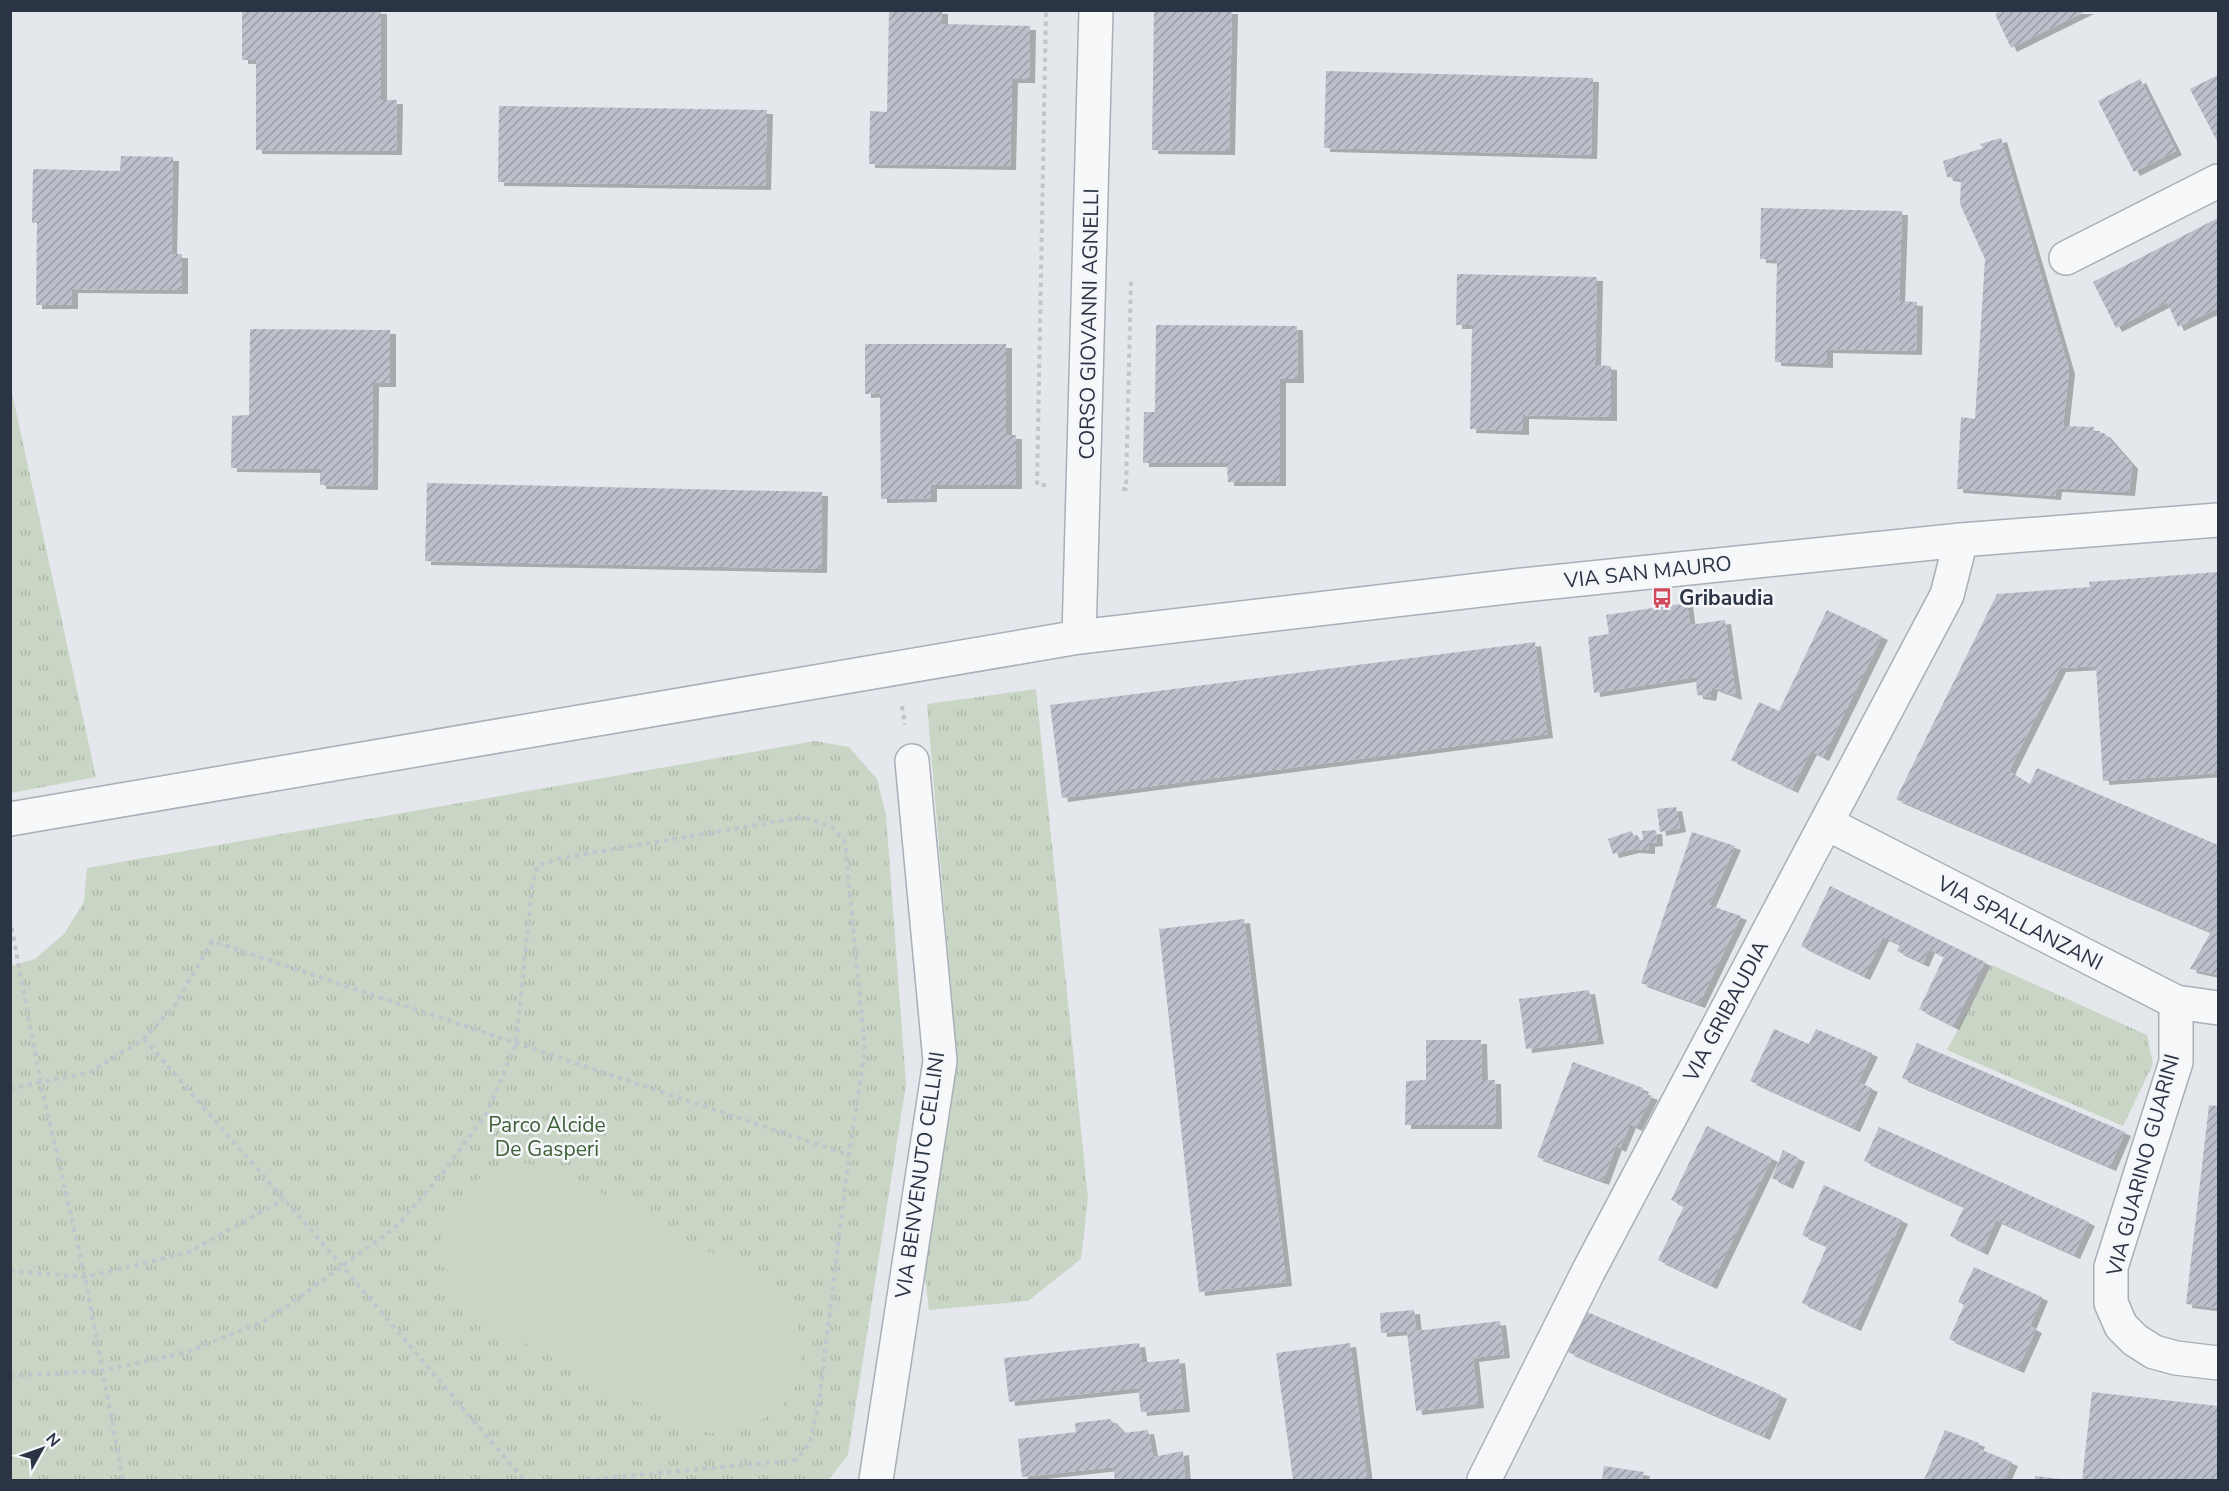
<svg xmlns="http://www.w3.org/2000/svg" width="2229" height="1491" font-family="'Nunito Sans',sans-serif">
	<defs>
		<pattern id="grass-tufts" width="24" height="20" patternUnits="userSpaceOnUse" patternTransform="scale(1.5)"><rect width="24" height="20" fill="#c9d6c5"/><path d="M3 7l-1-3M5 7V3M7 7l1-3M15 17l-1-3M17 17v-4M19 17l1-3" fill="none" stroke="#adb8ab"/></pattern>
		<pattern id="building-hatch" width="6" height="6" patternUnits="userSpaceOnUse" patternTransform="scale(1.5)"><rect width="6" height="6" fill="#bbc0ca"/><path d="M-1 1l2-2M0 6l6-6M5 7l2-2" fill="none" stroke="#989da6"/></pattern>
		<filter id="shadow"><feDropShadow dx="6" dy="4" stdDeviation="0" flood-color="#0004"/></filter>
	</defs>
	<rect width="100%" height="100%" fill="#e4e7ec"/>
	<!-- grass -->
	<path fill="url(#grass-tufts)" d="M10,384L96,777L11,793L10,792Z
		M1036,689L1088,1198L1081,1259L1028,1301L929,1310L924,1268L957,1060L927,704Z
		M815,741L849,747L877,779L886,815L906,1084L848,1455L830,1478L826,1480H11V966L35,959L64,934L84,902L87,868Z
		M1992,965L2147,1035L2153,1064L2123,1126L1947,1050Z"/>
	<!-- garden -->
	<path fill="#c9d6c5" d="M521,1163L550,1166L756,1277C773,1290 790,1304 797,1325C802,1344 801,1372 794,1390C782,1415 737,1435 711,1433C701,1432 690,1427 680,1424L473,1316C460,1301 450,1288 444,1269C432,1232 459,1184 494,1170C503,1167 512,1165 521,1163Z"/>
	<!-- building -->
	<path fill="url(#building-hatch)" filter="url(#shadow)" d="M242,10H381V100H397L396,151L256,150V60H242Z
		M889,10H942V24L1030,26L1029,79H1012L1010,166L869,164L870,111L887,112Z
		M1154,10H1232L1229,151L1152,150Z
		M2002,10H2088L2011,48L1995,14Z
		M1326,71L1593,78L1591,155L1324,148Z
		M2218,75V143L2190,89Z
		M2140,79L2176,151L2134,172L2098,101Z
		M499,106L767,110L765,186L498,182Z
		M2001,138L2069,370L2063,426L2094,427V432L2104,433L2132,465L2129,492L2056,488L2055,496L1957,489L1961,417L1975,419L1985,259L1960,204L1961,179L1947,177L1943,161L1983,148L1980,144Z
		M121,156L173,157L171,254H182V290L72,289V305H36L37,223H32L33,169L120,171Z
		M1761,208L1902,211L1899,301L1917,302L1916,351L1827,349V364L1775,362L1777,260L1760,259Z
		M2218,218V308L2178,327L2167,302L2116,328L2093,282Z
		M1457,274L1597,277L1595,365L1611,366V417L1523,415V431L1470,429L1472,325H1456Z
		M1156,325L1297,326L1298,379H1280V482H1228L1227,463H1143L1144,412H1155Z
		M250,329L390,330V383H373L372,486L320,485V469L231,468L232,416L249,415Z
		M865,344H1006V435H1016V485H931V498L881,499L880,393L865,394Z
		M427,483L822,492L821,569L425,561Z
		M2218,572V773L2103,781L2096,666L2060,668L2009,771L2030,784L2037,768L2218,845V975L2190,969L2211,932L1896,799L1997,594L2090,587L2089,582Z
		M1687,603L1690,625L1725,620L1736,696L1712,687L1710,697L1697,695L1696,677L1594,693L1588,637L1609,634L1606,615Z
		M1827,610L1882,636L1823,757L1811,751L1792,789L1731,760L1759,702L1779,711Z
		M1535,642L1547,734L1062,798L1050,705Z
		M1676,807L1680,828L1660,832L1657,809Z
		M1656,830L1657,842L1649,843V850L1633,849L1613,854L1608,839L1631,831L1636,839L1643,840L1642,831Z
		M1692,832L1735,846L1709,905L1741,916L1699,1004L1641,983Z
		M1830,886L1985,962L1953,1026L1919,1009L1944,957L1929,949L1923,963L1897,951L1900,944L1883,937L1864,976L1801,946Z
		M1244,919L1286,1282L1199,1292L1159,929Z
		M1589,990L1598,1040L1526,1049L1519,999Z
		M1774,1029L1809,1044L1816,1029L1872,1053L1858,1082L1872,1088L1854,1128L1750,1081Z
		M1426,1040H1481L1482,1080H1495L1496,1125H1405L1406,1081L1426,1080Z
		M1917,1043L2125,1132L2110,1167L1902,1078Z
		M1573,1062L1643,1088L1641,1092L1652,1096L1636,1127L1630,1124L1620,1148L1616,1146L1603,1181L1537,1157Z
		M2209,1105L2218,1106V1308L2186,1304Z
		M1707,1126L1772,1158L1711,1285L1658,1260L1684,1206L1671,1200Z
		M1879,1127L2089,1222L2074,1255L1996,1220L1982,1251L1950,1236L1964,1207L1864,1161Z
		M1783,1150L1799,1158L1787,1185L1772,1178Z
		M1824,1185L1902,1220L1855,1327L1802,1303L1827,1246L1802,1235Z
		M1974,1267L2042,1297L2030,1326L2036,1329L2018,1369L1949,1339L1964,1305L1958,1302Z
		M1414,1310L1416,1330L1381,1333L1380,1313Z
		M1585,1311L1781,1395L1764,1436L1568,1352Z
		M1500,1321L1504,1354L1473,1358L1478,1404L1416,1411L1407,1332Z
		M1139,1343L1142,1363L1179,1359L1184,1408L1141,1412L1138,1388L1009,1402L1004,1358Z
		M1350,1343L1367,1480H1293L1276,1353Z
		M2092,1392L2218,1406V1480H2082Z
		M1110,1419L1124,1433L1148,1430L1153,1457L1183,1451L1185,1480H1115L1113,1467L1022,1477L1018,1439L1076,1432L1075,1423Z
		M1945,1430L1979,1443L1977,1448L2012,1462L2004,1480H1924Z
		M1604,1466L1644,1472L1642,1480H1602Z
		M2035,1476L2060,1479V1480H2035Z"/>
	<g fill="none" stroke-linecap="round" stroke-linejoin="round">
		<!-- minor casing -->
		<g stroke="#a9aeb7" stroke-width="36">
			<path id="minor" d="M2066,258L2218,181
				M1826,823L2176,1002L2218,1008
				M2176,1002V1062L2111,1267V1303L2121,1326L2135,1340L2154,1352L2176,1358L2218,1363
				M876,1480L940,1061L912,761
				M1484,1480L1588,1272L1947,595L1961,540"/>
		</g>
		<!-- tertiary casing -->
		<g stroke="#a9aeb7" stroke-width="36">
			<path id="tertiary" d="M1079,637L1096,10
				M10,819L1079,637L1523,585L1961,540L2218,520"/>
		</g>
		<!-- path -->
		<path stroke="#c2c5cb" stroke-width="4" stroke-dasharray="4.5 4.5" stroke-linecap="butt" d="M1046,485H1037L1046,10
			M1122,489H1126L1131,281
			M902,706L905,725
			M10,919L41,1084L85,1277L123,1480
			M144,1039L343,1267L524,1480
			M10,1089L90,1072L144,1039L175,1005L212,941L849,1155
			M10,1271L85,1277L187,1253L283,1200
			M10,1376L101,1371L187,1352L269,1319L395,1228L444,1171L487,1113L516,1044L532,888L537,866L561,858L804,817L832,827L845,842L865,1050L849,1155L819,1402L810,1442L796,1460L585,1480"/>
		<!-- minor -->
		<use href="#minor" stroke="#f7f8fa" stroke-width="33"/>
		<!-- tertiary -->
		<use href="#tertiary" stroke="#f7f8fa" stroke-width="33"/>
	</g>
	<!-- icons -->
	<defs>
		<g id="bus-bare" transform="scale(1.62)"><path d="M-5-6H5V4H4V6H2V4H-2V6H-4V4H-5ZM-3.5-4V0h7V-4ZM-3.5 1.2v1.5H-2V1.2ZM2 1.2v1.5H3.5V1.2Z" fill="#d1495b" stroke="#f4f6f9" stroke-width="2.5" paint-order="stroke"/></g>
	</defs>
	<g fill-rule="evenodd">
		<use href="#bus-bare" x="1662" y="598"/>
	</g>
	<g text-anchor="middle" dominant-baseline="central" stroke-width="5" stroke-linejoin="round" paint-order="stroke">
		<!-- street labels -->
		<g font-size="21" fill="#2b3445" stroke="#f4f6f9">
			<text transform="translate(1089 324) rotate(-89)">CORSO GIOVANNI AGNELLI</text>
			<text transform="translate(1648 572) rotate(-6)">VIA SAN MAURO</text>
			<text transform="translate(2020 923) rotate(27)">VIA SPALLANZANI</text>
			<text transform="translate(1726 1011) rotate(-62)">VIA GRIBAUDIA</text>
			<text transform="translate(2143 1165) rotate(-75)">VIA GUARINO GUARINI</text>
			<text transform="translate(920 1175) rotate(-82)">VIA BENVENUTO CELLINI</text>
		</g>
		<!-- poi labels -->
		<g font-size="21" font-weight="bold" fill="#2b3445" stroke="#f4f6f9" text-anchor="start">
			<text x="1679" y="598">Gribaudia</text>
		</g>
		<!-- park labels -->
		<g font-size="21" fill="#3f6138" stroke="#f4f6f9">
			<text x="547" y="1125">Parco Alcide<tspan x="547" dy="24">De Gasperi</tspan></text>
		</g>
	</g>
	<!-- border -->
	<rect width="2229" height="1491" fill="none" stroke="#2b3445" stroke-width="24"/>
	<!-- north arrow -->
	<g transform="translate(42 1449) rotate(50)" stroke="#f4f6f9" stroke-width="4.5" paint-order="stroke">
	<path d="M0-4.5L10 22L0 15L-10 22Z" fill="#2b3445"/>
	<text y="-9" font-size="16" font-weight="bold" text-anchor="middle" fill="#2b3445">N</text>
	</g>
</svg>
